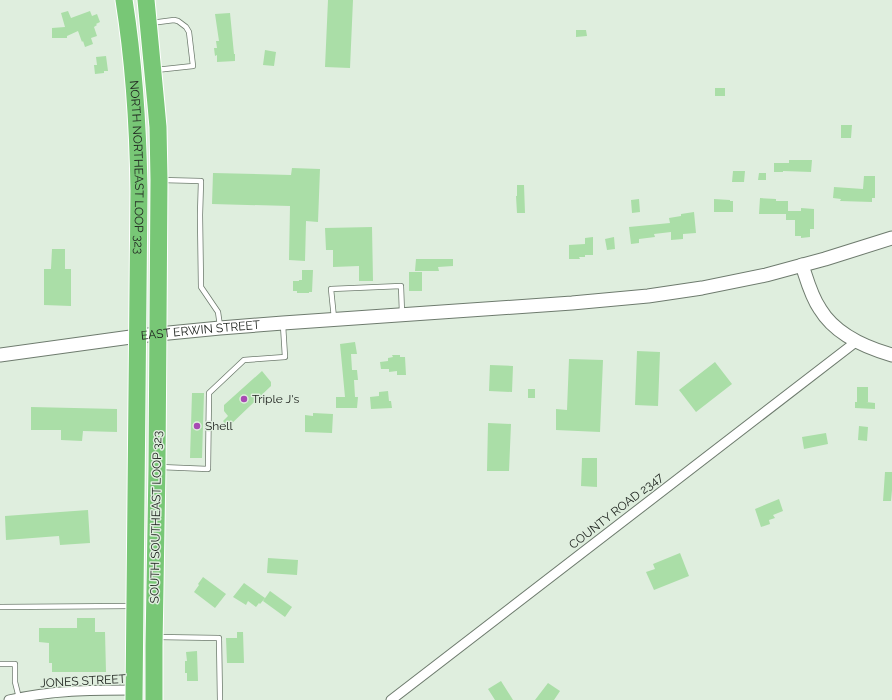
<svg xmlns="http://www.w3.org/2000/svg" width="892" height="700" font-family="Raleway,sans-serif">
	<rect width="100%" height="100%" fill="#dfeede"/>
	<!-- building -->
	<path fill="#aadea7" d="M328,0H353L350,68L325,67Z
		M68,11L71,18L90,11L92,16L97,14L100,22L96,24L97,25L94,27L97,36L91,38L93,44L85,47L83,41L82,42L78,31L67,36V38H52V28L65,27L61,13Z
		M230,13L234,54H235V61L217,62V55L215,56L214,48H217L216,41H219L215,14Z
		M576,30H586L587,36L576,37Z
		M265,50L276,52L274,66L263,65Z
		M106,56L108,71H104V73L95,74L94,65H97L96,57Z
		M715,88H725V96H715Z
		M841,125H852L851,138H841Z
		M789,160H812L811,172L783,171V172H774V163H789Z
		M292,168L320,169L318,222L306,221L305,261L289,260L290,206L212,204L213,173L291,175Z
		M733,171H745L744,182H732Z
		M759,173H766V180H758Z
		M864,176H875V198H872V202L840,201L841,199L833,198L834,187L863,189Z
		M517,185H524L525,213H517L516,196H517Z
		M760,198L776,199V201H788V211H801V208L814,209V229H810V237L801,238V236H795V220H786V214H759Z
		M639,199L640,212L632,213L631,200Z
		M714,199L730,200V201H733V212H714Z
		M694,212L696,233L683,234V239L671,240V232L654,234L655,237L639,239V243L631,244L629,227L670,223L669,218L681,216V214Z
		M372,227L373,281H359V266L333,267V250H326L325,228Z
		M593,237V255H585V257H579L580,259H569V245L585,244V238Z
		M614,237L615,249L607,250L605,239Z
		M52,249H65V269H71V306L44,305V269H51Z
		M416,259H453V266L438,267L439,271H415Z
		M302,270H313L312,292H309V293H297V291H293V281H299V280H302Z
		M409,272H422V291H409Z
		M355,342L357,354H351L352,370H357L358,380H354L355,397H358L357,408H336V397H345L340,344Z
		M637,351L660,352L658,406L635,405Z
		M392,355H400V357H405L406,375H397V371L389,372V369H381L380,362L388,361V358L393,357Z
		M569,359L603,360L600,432L556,430V409L567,410Z
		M715,362L732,384L696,412L679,390Z
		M490,365L513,366L512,392L489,391Z
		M262,371L271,382V386L228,427L223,421L228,416L224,411V405Z
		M857,387H868V402H866L875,403V409L855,408V402H857Z
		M528,389H535V398H528Z
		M388,391L389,401H391L392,408L371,409L370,397L379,396V392Z
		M192,393H204L202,458H190Z
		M31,407L117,409V432L83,431L82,441L61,440V430H31Z
		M313,413L333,414L332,433L305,432V415L313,416Z
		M488,423L511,424L509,471H487Z
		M859,426L868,427L867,441L858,440Z
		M826,433L828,444L804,449L802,437Z
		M582,458H597V487L581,486Z
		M885,472H892V490L891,501H883Z
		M779,499L783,511L773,515L775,518L769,520L770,524L761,527L755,509Z
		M88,510L90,543L60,545L59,536L6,540L5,516Z
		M680,553L689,576L654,590L646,572L655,569L653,564Z
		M268,558L298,560L297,575L267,573Z
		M203,577L226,594L215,608L194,592L199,585L198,584Z
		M244,583L265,598L260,604L259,603L256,607L248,601L246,605L233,597Z
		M270,591L292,607L285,617L263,601Z
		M77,618H95V632H105L106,672H52V663H49V643L39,642V628H77Z
		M237,632H243L244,663H227L226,638H237Z
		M197,651L198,681H187V673H185V661H187L186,652Z
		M501,681L513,700H495L488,689Z
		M548,683L560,691L554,700H535Z"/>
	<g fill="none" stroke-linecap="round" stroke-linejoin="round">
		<!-- lane casing -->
		<g stroke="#6e7b6e" stroke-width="6">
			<path id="lane" d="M151,23L174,20L178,21L186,27L189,32L193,66L156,70
				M161,180L201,181L200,215L201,287L218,312L220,326
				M334,318L331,289L401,286L402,313
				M160,467L208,469L209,393L244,360L285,357L283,325
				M0,607L131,606
				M157,637L219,638L220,700
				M0,664H15V682L19,698"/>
		</g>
		<!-- street casing -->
		<g stroke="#6e7b6e" stroke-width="11">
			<path id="street" d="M9,700C53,690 90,690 134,690
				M391,700L857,341"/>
		</g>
		<!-- secondary casing -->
		<g stroke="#6e7b6e" stroke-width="15">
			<g id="secondary">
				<path d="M802,265C807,280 811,296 820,309C835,334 864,347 892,355"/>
				<path id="s1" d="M0,355L138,336L220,328L283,323L572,303L648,296L702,288L766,275L825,259L892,238"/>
			</g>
		</g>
		<!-- highway casing -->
		<g stroke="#fff" stroke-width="19">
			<g id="highway">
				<path id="s2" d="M124,0C134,63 138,126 139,190L134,700"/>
				<path d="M146,0L156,105L158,127L159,180L157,467L154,646V700"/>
			</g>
		</g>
		<!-- lane -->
		<use href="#lane" stroke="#fff" stroke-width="4.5"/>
		<!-- street -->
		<use href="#street" stroke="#fff" stroke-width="9"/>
		<!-- secondary -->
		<use href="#secondary" stroke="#fff" stroke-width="13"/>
		<!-- highway -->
		<use href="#highway" stroke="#78c776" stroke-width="17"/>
	</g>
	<!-- markers -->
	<g fill="#a84ab3" stroke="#dfeede" stroke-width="1.5">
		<circle cx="244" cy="399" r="4"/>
		<circle cx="197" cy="426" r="4"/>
	</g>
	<g text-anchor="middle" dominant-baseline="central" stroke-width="3" stroke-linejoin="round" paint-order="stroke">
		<!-- street labels -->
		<g font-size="12" fill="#202520" stroke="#dfeede">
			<text stroke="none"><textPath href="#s2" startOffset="168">NORTH NORTHEAST LOOP 323</textPath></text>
			<text stroke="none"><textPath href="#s1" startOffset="202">EAST ERWIN STREET</textPath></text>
			<text transform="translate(616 511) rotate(-38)">COUNTY ROAD 2347</text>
			<text transform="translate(156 517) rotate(-89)">SOUTH SOUTHEAST LOOP 323</text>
			<text transform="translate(83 681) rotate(-3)">JONES STREET</text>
		</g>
		<!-- poi labels -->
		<g font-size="12" fill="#202520" stroke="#dfeede" text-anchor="start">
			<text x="252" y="399">Triple J's</text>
			<text x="205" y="426">Shell</text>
		</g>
	</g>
</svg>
